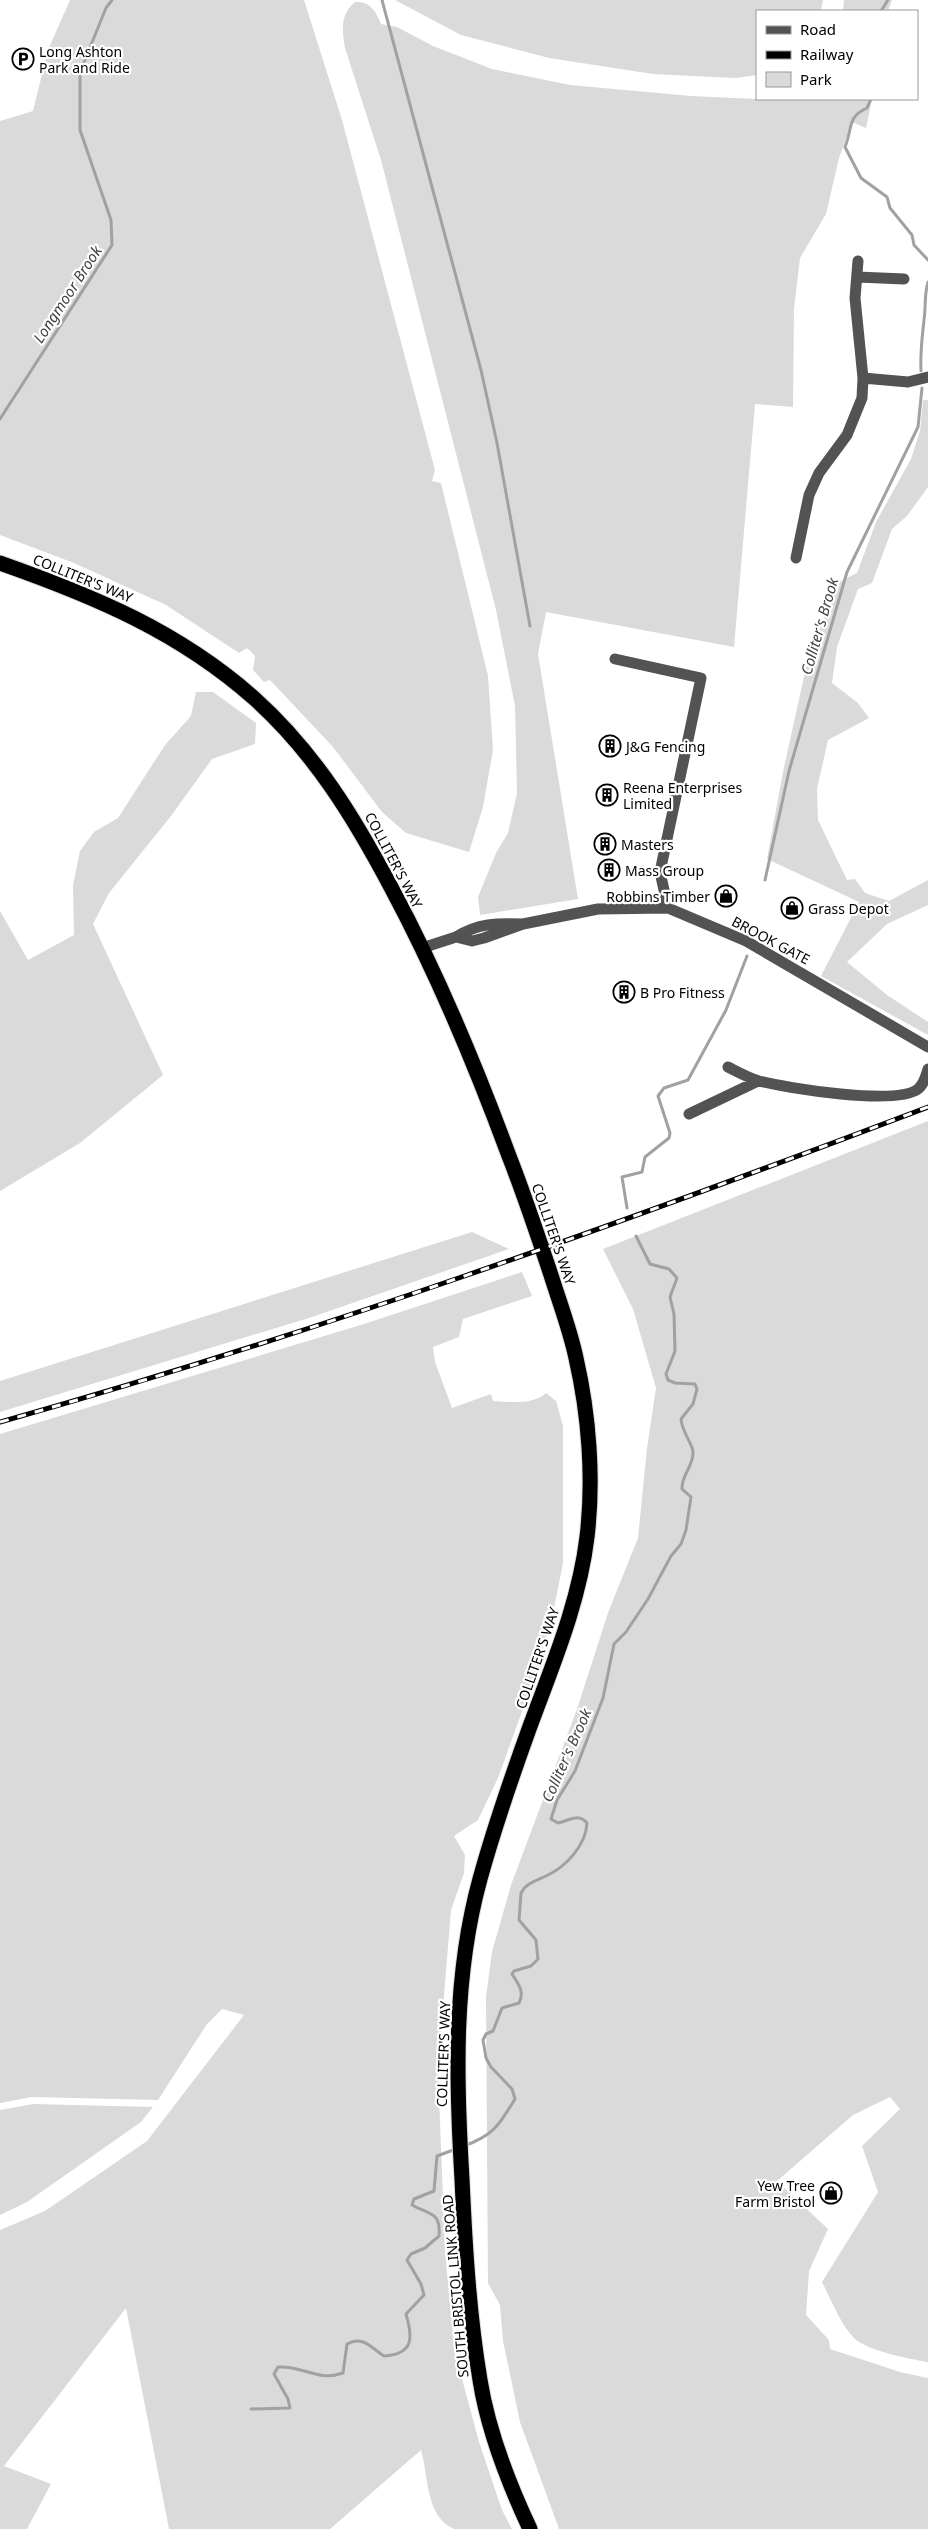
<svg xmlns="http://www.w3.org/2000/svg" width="928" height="2529" font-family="'Noto Sans',sans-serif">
	<rect width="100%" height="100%" fill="#fff"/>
	<!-- green -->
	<path fill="#dadada" d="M70,0H304L342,120L435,470L432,481L441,483L488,676L493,750L483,807L469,852L406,833L382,812L333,747L270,680L264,682L253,670L255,656L247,648L239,653L166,605L74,563L0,535V121L33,111L48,50Z
		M395,0H823L821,11H757V75L736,78L653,74L549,58L461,35Z
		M844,0H892L888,11H843Z
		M355,2C370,1 376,11 381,24L397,27L433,46L492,69L570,85L691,96L757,99H872L866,128L852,122L839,158L826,214L800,258L794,309L793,407L755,404L734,647L546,612L538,654L578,899L480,915L478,897L496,853L508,833L517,793L515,706L496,610L381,160L345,48C342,31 340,14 355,2Z
		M923,400H928V487L907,516L892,529L872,583L858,589L837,647L832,683L858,703L869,718L828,740L817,789L818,820L847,880L855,879L865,893L889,901L928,880V905L887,924L847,962L887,995L928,1022V1035L821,976L859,902L767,859L783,772L809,654L839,582L857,573L876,522L911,459L920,431Z
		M196,692H213L256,723L255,744L212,759L171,816L109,893L93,924L163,1075L80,1143L0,1191V911L28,960L74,935L73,885L80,851L94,832L118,818L165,745L191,716Z
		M928,1121V2362C910,2359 868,2351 855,2339C840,2324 832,2301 822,2282L878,2192L862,2146L900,2109L890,2097L853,2115L777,2181L828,2229L809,2271L806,2315L829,2340L830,2349L900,2372L928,2378V2529H559L520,2422L503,2341L500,2305L488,2283L486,1997L492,1952L511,1885L577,1709L609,1610L638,1538L647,1448L656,1388L633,1309L603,1249Z
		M472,1232L509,1249L309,1318L0,1412V1381Z
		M522,1272L532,1296L463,1319L459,1337L433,1347L435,1362L452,1408L491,1394L493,1401C509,1402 534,1405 546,1393L556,1401L563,1426V1563L553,1613L535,1675L498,1778L478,1820L454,1836L465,1855L464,1873L451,1910L438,2069L445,2251L455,2353L479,2442L502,2510L512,2529H454C425,2516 429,2477 421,2450L330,2529H169L126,2308L4,2466L51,2484L27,2529H0V2230L45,2211L147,2141L244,2015L222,2009L207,2024L158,2100L32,2097L0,2103V1434L364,1324Z
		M33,2104L153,2107L141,2122L27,2202L0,2215V2110Z"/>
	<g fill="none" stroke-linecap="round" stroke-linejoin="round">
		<!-- stream -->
		<path stroke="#a1a1a1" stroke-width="3" d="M382,0L481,370L497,443L530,626
			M881,11L888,0
			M871,99L867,108C847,117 853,127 845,147L861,178L887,197L890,208L912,235L914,245L928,260
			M921,371C920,352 922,339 924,320C926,307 924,295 928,282
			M0,419L112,245L111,220L80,130V72L106,8L112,0
			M765,880L789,771L847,572L918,427L922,388
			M627,1208L622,1177L642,1172L645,1157L669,1138L670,1133L658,1096L664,1088L688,1080L726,1010L747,956
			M464,2146C494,2135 499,2125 515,2099L512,2089L491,2067L486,2058L483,2040L486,2034L493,2031L502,2008L519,2003C525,1991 518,1984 512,1974L514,1971L531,1966L538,1959L536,1940L519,1920L521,1893C526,1883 536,1881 546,1876C566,1867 586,1845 587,1823C578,1812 569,1821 558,1823L551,1819L557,1800L575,1771L603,1698L614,1644L626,1632L648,1599L671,1556L681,1544L686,1530L691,1497L682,1489C681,1475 694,1466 693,1452C693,1445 682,1432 681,1419L693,1404L697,1389L695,1384L675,1383L668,1380L666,1374L675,1351L674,1314L670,1297L677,1278L669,1269L650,1264L636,1236
			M251,2409L290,2408L288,2399L274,2374L278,2367C302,2365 317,2382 343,2373L347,2344C363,2335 371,2348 384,2356C414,2354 413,2338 406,2314L424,2295L421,2284L407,2260L411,2254L425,2248L439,2236C441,2211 429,2215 412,2205L414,2199L434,2191L437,2156L456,2149"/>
		<!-- highway casing -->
		<g stroke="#dbdbdb" stroke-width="17">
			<path id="highway" d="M0,563C94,596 180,632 255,699C315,753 355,819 392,889C438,975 475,1064 509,1156C524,1194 537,1233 550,1272C559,1301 570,1329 576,1358C589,1415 594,1479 587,1537C579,1604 552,1666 529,1729C511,1779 494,1828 480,1879C453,1977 456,2079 462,2179C465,2247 469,2314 480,2380C488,2431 508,2482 530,2529"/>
		</g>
		<!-- minor -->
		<path stroke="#535353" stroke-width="11" d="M857,277L904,279
			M863,378L908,382L928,377
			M796,558L809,495L819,473L847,435L862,398L863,378L855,298L858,261
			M615,659L701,678L660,872L668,908
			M523,924C497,923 478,923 456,937L472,941L484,938L523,924L598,909L668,908L746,941L928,1047
			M422,948L456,937
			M728,1067C738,1072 749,1078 759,1081C787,1088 896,1106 918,1089C924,1084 926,1076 928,1069
			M689,1114L758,1081"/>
		<!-- highway -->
		<use href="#highway" stroke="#000" stroke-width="15"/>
		<!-- rail casing -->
		<g stroke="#000" stroke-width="5">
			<path id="rail" d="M0,1422C315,1334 622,1223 928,1107"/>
		</g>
		<!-- rail -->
		<use href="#rail" stroke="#fff" stroke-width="3" stroke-dasharray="9" stroke-linecap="butt"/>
	</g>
	<!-- icons -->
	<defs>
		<g id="parking-ring" transform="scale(1.125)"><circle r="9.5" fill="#fff" stroke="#000" stroke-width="1.5"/><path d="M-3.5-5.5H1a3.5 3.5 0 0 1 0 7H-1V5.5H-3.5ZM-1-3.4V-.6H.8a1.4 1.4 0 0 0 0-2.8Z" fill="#000"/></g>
		<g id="building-ring" transform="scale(1.125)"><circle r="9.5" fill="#fff" stroke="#000" stroke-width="1.5"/><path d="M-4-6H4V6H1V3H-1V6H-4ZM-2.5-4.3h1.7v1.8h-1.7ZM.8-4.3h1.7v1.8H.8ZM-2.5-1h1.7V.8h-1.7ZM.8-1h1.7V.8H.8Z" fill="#000"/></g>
		<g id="shop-ring" transform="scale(1.125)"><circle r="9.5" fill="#fff" stroke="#000" stroke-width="1.5"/><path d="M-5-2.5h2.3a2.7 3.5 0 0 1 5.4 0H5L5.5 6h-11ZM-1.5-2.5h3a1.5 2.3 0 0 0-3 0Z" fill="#000"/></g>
	</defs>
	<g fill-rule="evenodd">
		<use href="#parking-ring" x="23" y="59"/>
		<use href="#building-ring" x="610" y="746"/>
		<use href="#building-ring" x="607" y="795"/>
		<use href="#building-ring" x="605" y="844"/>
		<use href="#building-ring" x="609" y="870"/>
		<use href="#shop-ring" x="726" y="896"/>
		<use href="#shop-ring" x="792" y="908"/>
		<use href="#building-ring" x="624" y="992"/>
		<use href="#shop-ring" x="831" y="2193"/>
	</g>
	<g text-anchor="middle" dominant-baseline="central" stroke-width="4.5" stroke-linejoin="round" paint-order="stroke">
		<!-- poi labels -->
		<g font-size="14" fill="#000" stroke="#fff" text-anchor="start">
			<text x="39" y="51">Long Ashton<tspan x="39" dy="16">Park and Ride</tspan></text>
			<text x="626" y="746">J&amp;G Fencing</text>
			<text x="623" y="787">Reena Enterprises<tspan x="623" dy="16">Limited</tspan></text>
			<text x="621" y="844">Masters</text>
			<text x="625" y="870">Mass Group</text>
			<text x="710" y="896" text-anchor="end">Robbins Timber</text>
			<text x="808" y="908">Grass Depot</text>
			<text x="640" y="992">B Pro Fitness</text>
			<text x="815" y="2185" text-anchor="end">Yew Tree<tspan x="815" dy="16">Farm Bristol</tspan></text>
		</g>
		<!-- street labels -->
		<g font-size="14" fill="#000" stroke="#fff">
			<text transform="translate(83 578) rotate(22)">COLLITER'S WAY</text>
			<text transform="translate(394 860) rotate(62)">COLLITER'S WAY</text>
			<text transform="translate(771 940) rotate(28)">BROOK GATE</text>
			<text transform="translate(554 1234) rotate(71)">COLLITER'S WAY</text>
			<text transform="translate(537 1658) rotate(-71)">COLLITER'S WAY</text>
			<text transform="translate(443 2054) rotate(-88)">COLLITER'S WAY</text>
			<text transform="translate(455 2286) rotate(-95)">SOUTH BRISTOL LINK ROAD</text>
		</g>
		<!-- water labels -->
		<g font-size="15" font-style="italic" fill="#424242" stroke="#fff">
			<text transform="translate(67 294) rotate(-57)">Longmoor Brook</text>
			<text transform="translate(819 626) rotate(-74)">Colliter's Brook</text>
			<text transform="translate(566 1755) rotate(-66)">Colliter's Brook</text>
		</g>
	</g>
	<!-- legend -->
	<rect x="756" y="10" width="162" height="90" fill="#ffffff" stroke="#999999"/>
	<rect x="766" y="26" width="25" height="8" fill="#535353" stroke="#999999"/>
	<text x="800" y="35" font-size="15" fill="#000000">Road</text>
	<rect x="766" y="51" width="25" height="8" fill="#000000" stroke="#999999"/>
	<text x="800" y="60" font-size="15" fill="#000000">Railway</text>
	<rect x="766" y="72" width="25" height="15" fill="#dadada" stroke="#999999"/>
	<text x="800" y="85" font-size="15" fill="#000000">Park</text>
</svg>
